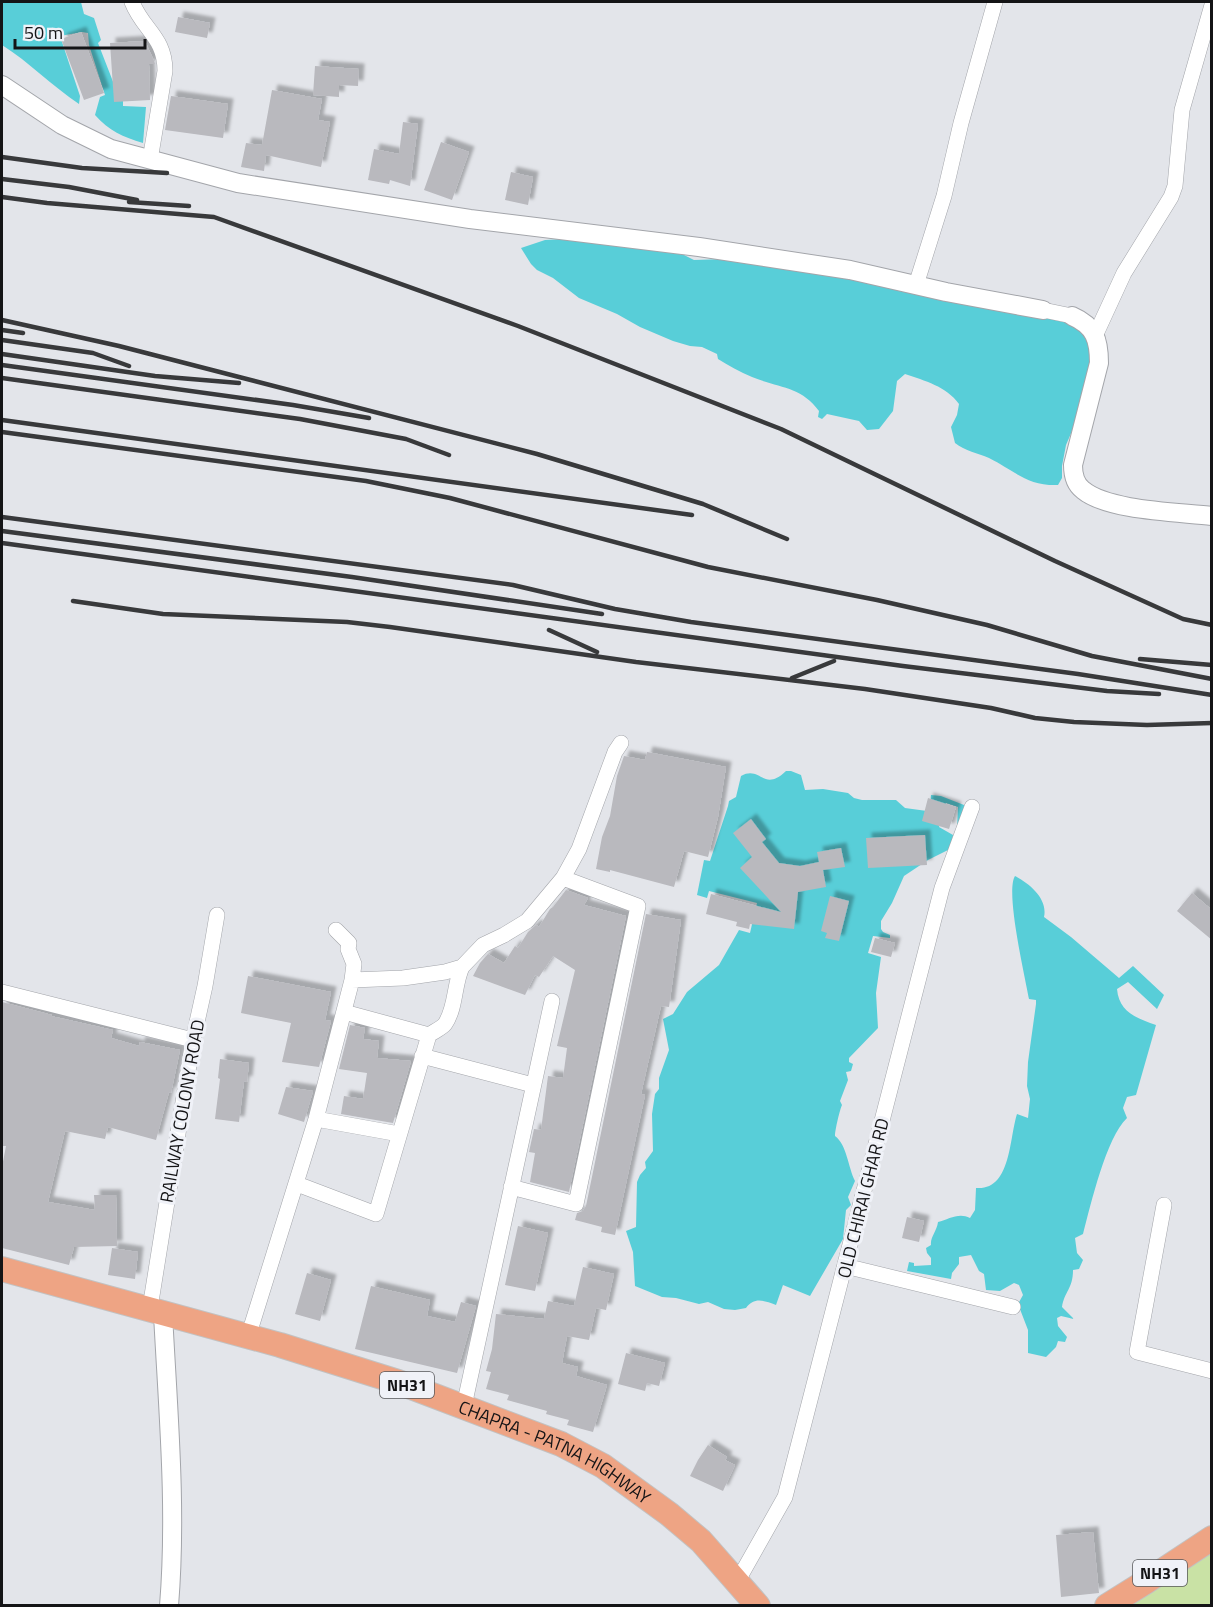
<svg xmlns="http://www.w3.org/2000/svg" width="1213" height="1607" font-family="'Titillium Web',sans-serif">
	<defs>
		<filter id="shadow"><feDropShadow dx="5.5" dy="-5.5" stdDeviation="1.5" flood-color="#0004"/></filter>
	</defs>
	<rect width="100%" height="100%" fill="#e3e5ea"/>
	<!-- green -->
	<path fill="#c9e2a5" d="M1211,1538V1605H1103Z"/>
	<!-- water -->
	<path fill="#58ced8" d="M2,2H81L84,14L94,18L101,40L98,43L117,92L123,99V106L146,107L143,143C123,137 109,131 95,115L100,97L105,95L89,45L88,33L82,32L60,36L80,96L79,104C52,86 29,62 2,45Z
		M565,239L670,252L684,255L694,260L725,259L825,275L841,276L984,304L1081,326L1093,352L1078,417L1066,445L1062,466V478L1058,485C1027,486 1015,471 989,458C978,453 965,451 955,443L951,427L957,415L959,404C946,386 925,381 905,374L897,381L893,411L879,429L867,430L859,421L827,414L822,419L818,417L819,411C801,386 779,388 752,377C740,372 728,365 718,359L717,354L702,347L690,346L673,341L640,327L617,314L579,298L553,278L537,270L531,264L521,248L545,240Z
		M786,771H791L801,775L805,790L823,789L848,793L854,798L862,800H896L905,808L927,811L930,807L931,795L941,796L964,805L965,807L957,829L958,807L946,803L939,827L953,835L952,848L928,860L904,876L892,903L881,921V929L883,932L890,935V938L873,936L868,953L881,957L876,993L878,1028L849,1058V1062L853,1064L851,1071L846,1072L848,1080L840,1101L842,1105C840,1109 835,1130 835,1136C847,1145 848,1167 855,1181L848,1197L851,1205L846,1210L843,1239L810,1296L783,1285L776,1305C763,1300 754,1297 746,1308L735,1310L724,1309L708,1302L699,1304L676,1298L662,1297L635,1286L633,1252L626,1231L636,1227L637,1182L640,1175L646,1168L645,1162L653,1151L652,1114L655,1094L659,1089V1078L669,1050L663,1019L673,1014L687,992L719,965L739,930L750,933L757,903L709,891L707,898L697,895L704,860L710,861L728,806L729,801L736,797L741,776C761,765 763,793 786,771Z
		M1015,876C1030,884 1048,899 1044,917L1071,937L1119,978L1133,966L1164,995L1157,1009L1128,982L1117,989C1119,1012 1136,1018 1156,1025L1136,1095L1127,1097L1123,1108L1127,1118C1106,1138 1091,1204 1083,1234L1075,1238L1077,1253L1083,1260L1079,1269L1073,1270C1073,1289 1064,1292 1062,1307L1074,1319L1061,1316L1057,1318L1058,1326L1067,1337L1065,1342L1058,1341L1056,1347L1046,1357L1028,1353V1330L1018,1304L1023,1295L1019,1285L1014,1283L1000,1291L986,1290L984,1274L979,1271L971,1255L959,1257V1264L952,1273L951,1279L907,1271L909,1262L914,1263V1266L931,1265V1258L927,1253L926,1248L931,1245C930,1237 937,1231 938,1222C949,1219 959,1212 970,1218L975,1210L976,1188C1011,1191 1009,1139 1017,1114L1028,1118L1030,1099L1027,1086L1028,1062L1036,1004V1000L1029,999C1025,976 1005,892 1015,876Z"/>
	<!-- building -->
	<path fill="#b9b9be" filter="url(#shadow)" d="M178,17L210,23L207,38L175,32Z
		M81,32L104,93L84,100L61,39Z
		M145,41L154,61L155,64H149L150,100L114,102L110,43Z
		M315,66L359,69L358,86L339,85V97L313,95Z
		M272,90L322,99L318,120L330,122L321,167L266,155L264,171L241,167L246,143L262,145Z
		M171,96L228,104L223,138L165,130Z
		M403,122L418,124L410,186L390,180L389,184L368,180L374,149L399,154Z
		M441,142L469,152L452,200L424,190Z
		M511,172L533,177L528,205L505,200Z
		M647,752L726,767L718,817L708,857L684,851L674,887L610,870V872L596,869L602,837L610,816L617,776L624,756L645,760Z
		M928,798L956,807L949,829L922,821Z
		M751,819L766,839L762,842L779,863L800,866L819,862L817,852L841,848L845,867L823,870L826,887L798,892L794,929L750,924L749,929L736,926L737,922L706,914L711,894L781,912L740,868L752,857L733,833Z
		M925,835L927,865L868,868L866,838Z
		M566,890L588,898L584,905L626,916L569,1192L530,1182L535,1153L529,1152L534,1129L541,1130L548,1076L563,1078L567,1048L557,1046L575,970L553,956L539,977L535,975L525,995L473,976L480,963L488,954L504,963L515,946L518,948L528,932L536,925L539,927L550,909L553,907Z
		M1192,893L1212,910V940L1177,911Z
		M830,896L849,901L839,941L825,938L827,933L821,931Z
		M646,914L681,920L669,1007L661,1006L641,1094L645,1095L615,1235L601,1232L602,1227L575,1220L577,1213L583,1211L586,1206Z
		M875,938L895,943L891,957L871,952Z
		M248,976L331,992L325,1020L331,1021L319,1067L282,1062L291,1023L241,1013Z
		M2,1002L52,1015L51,1016L113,1030L111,1038L139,1046L140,1042L180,1050L171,1093L169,1092L156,1140L108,1127L105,1139L65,1131L48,1202L95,1210L94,1195H116L117,1246L74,1247L69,1265L2,1248V1167L6,1146H2Z
		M350,1025L365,1028L363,1039L379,1041L377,1058L411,1061L393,1123L341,1114L344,1096L363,1099L367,1073L339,1069Z
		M220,1059L249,1063L247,1082L244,1081L239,1122L215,1119L220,1079L218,1078Z
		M286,1087L313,1091L304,1122L278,1114Z
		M907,1217L924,1221L919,1242L902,1238Z
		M518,1226L548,1233L535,1291L505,1285Z
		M112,1248L138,1252L135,1279L108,1275Z
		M583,1267L614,1274L606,1310L596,1308L589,1340L567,1336L562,1363L578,1367L576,1376L607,1385L593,1432L567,1425L569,1420L546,1414L547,1411L507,1400L509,1395L486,1389L491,1372L486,1371L492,1349L496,1314L544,1319L548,1301L574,1306Z
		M307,1273L331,1280L320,1321L295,1314Z
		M371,1286L430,1300L427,1316L455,1322L461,1302L476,1306L457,1373L355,1349Z
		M626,1353L665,1363L659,1386L647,1383L645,1391L618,1384Z
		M708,1445L727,1457L725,1460L735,1465L723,1491L690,1476L698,1460Z
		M1093,1532L1099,1593L1061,1597L1056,1535Z"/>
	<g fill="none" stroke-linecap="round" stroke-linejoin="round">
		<!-- minor casing -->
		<g stroke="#a3a5aa" stroke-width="16">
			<path id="minor" d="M132,2C143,30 165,37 165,71L150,160
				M916,285L944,196L961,123L995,2
				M1043,310L1072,316
				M1095,336L1124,273L1171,197L1175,186L1182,110L1212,5
				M352,980L403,978L445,972L462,967L483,945L504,935L527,921L563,878L579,849L615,752L621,743
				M2,992L193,1040
				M344,1012L429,1035
				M422,1056L533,1085
				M316,1119L399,1134
				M297,1184L376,1214L429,1035C433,1032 442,1028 445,1024C456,1008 454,984 462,967
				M511,1187L576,1204L638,906L563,878
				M1164,1205L1137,1352L1212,1371
				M845,1266L1013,1307
				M150,1308L193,1040L205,986L217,915
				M248,1337L316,1119L352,980L354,964L348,949L349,943L336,930
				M464,1406L552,1001
				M737,1582L785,1497L942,888L972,807"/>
		</g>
		<!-- tertiary casing -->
		<g stroke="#a3a5aa" stroke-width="20">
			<path id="tertiary" d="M2,85L62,125L111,149L238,183L470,219L699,247L850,270L946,292L1043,310
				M1072,316C1095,326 1099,340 1099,363L1073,465C1073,474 1075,484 1083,490C1108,511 1179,512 1212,516
				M163,1314C168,1411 177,1509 169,1606"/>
		</g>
		<!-- trunk casing -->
		<g stroke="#c2c2c2" stroke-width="26">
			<g id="trunk">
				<path id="s1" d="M2,1269L280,1345L398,1382L561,1444L603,1466L669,1514L701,1541L758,1606"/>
				<path d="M1107,1606L1147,1581L1212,1538"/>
			</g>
		</g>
		<!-- minor -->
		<use href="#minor" stroke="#fff" stroke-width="15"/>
		<!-- tertiary -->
		<use href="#tertiary" stroke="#fff" stroke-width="18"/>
		<!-- trunk -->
		<use href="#trunk" stroke="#eea484" stroke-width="24"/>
		<!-- rail -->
		<path stroke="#38393b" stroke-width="4.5" d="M2,157L82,168L167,173
			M2,179L69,187L137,200
			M2,197L47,203L214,217L518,326L781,429L1055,561L1183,619L1212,625
			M129,202L189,206
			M2,320L119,346L537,454L703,504L787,539
			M2,330L23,333
			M2,340L93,353L129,366
			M2,354L155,376L239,383
			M2,365L293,405L369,418
			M2,378L300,419L406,439L449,455
			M2,420L692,515
			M2,432L366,481L450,498L708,567L877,600L987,625L1092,656L1212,679
			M2,517L513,585L615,609L691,622L1078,674L1212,695
			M2,531L352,577L602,614
			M2,543L903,666L1107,691L1159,694
			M73,601L163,614L347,622L390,627L636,662L865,689L991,708L1035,718L1074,722L1147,725L1212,723
			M549,630L597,652
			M1140,659L1212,665
			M792,678L834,661"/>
	</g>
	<g text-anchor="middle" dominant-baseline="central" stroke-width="6" stroke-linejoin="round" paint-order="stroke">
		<!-- shield labels -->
		<g fill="#f0f2f8" stroke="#56575a" stroke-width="1.5">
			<rect x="380" y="1372" width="54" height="26" rx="4.5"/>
			<rect x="1133" y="1560" width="54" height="26" rx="4.5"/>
		</g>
		<g font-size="16" font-weight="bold" fill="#141416">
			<text x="407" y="1385">NH31</text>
			<text x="1160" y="1573">NH31</text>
		</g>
		<!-- street labels -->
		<g font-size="18" fill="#141416" stroke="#f0f2f8">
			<text transform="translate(182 1111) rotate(-80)">RAILWAY COLONY ROAD</text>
			<text transform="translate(863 1198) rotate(-76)">OLD CHIRAI GHAR RD</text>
			<text stroke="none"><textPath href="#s1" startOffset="584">CHAPRA - PATNA HIGHWAY</textPath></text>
		</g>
	</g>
	<!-- border -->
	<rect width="1213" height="1607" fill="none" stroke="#141416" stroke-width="6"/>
	<!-- scale -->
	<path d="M15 39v9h130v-9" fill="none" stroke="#141416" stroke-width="3"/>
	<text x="24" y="39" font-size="18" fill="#141416" stroke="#f0f2f8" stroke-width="4.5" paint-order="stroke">50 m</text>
</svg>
